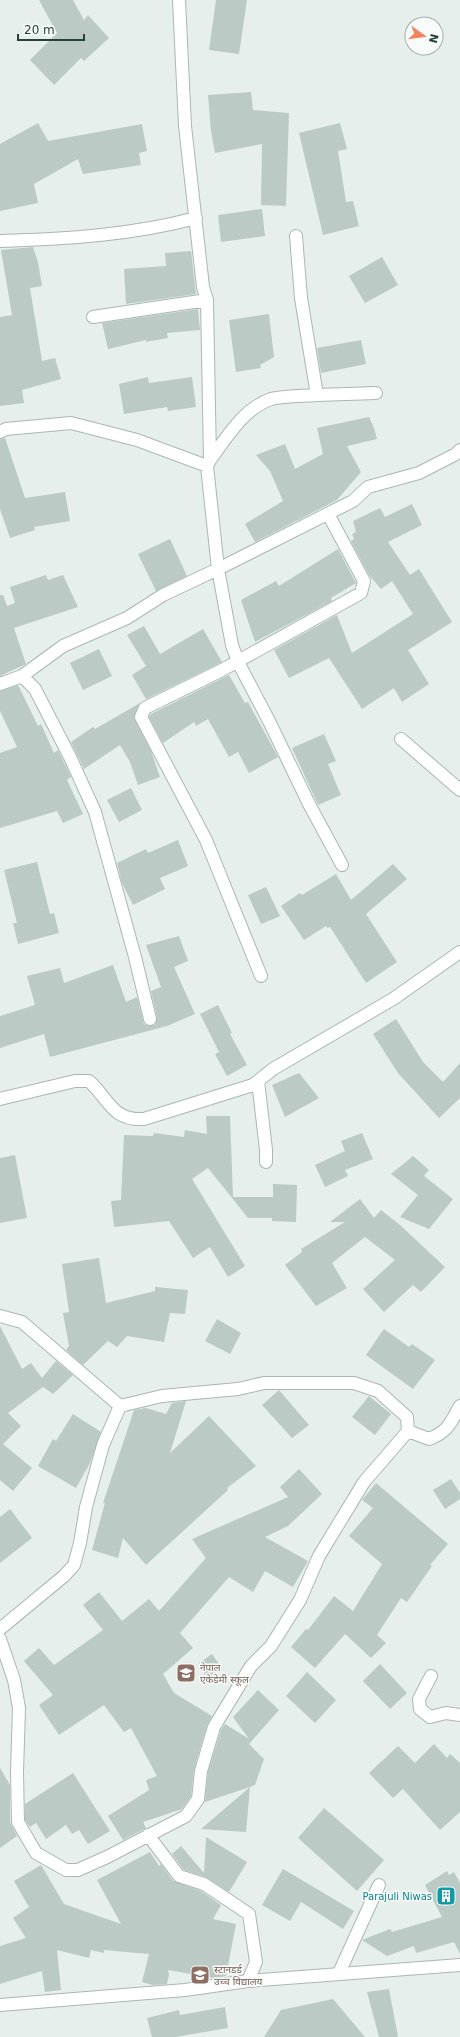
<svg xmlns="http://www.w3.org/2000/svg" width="460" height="2037" font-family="'DejaVu Sans','Noto Sans Devanagari',sans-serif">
	<rect width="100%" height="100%" fill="#e6efeb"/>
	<!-- building -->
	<path fill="#bbcac4" d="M39,0H73L84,20L88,15L109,38L84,61L81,58L54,85L30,60L57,33Z
		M216,0H247L239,54L209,50Z
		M251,92L253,110L289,113L286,206L261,205L262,144L215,153L211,131L208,95Z
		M38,123L48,141L142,124L147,151L139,153L141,165L83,174L78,159L34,184L38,203L0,211V144Z
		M340,123L347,149L338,151L346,202L353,201L359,226L323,235L299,133Z
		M262,209L265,236L221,242L218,215Z
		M33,247L38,262L42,286L30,288L42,361L55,358L61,379L22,390L24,403L0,406V317L12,315L1,250Z
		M191,251L196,294L126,304L124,269L166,266L165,253Z
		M382,257L398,285L365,303L349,276Z
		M198,309L200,330L167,333L168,338L146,342V340L108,349L102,323Z
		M269,314L274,357L260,365L261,368L236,372L229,320Z
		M361,340L366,364L321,373L317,348Z
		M148,377L149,383L192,377L196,407L168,411L167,407L124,414L119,384Z
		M369,417L374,428L377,439L347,446L361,472L337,500L255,542L245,524L283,501L270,471L256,455L285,444L295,469L323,454L317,428Z
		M5,438L25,498L65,492L70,521L34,527L35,530L10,538L0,509V439Z
		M412,504L422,525L388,542L410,575L419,569L452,622L408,650L429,684L402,702L394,688L362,709L329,658L289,678L274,650L337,615L352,653L413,614L392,581L381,589L369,575L351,541L354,539L352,534L356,532L353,521L380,508L385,517Z
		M170,539L187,576L156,591L138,554Z
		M338,549L356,583L331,598L332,601L255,642L241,600L276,581L279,586Z
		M46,575L48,580L63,575L78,607L14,628L26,664L0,676V595H3L7,606L15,603L10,587Z
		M144,626L160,654L203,629L222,662L146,699L132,675L146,666L127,635Z
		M99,649L112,676L83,690L70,663Z
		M229,675L245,703L248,702L278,757L249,773L238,752L229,757L208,719L196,726L194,722L163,743L149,717L151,714Z
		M18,685L38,726L41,724L54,753L58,750L71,777L67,780L83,814L63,823L57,811L0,828V753L17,747L0,711V691Z
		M140,703L134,718L151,751L160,777L138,785L130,762L120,745L84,769L71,742L93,727L95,729Z
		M324,734L336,761L328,764L341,795L318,805L292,748Z
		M131,788L142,810L119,822L107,800Z
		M178,840L188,866L160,878L165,889L133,905L122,883L117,863L146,849L148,853Z
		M37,862L50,914L54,913L59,933L18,944L13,923H17L4,870Z
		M393,864L407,879L366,914L397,962L366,983L330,927L327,928L326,926L304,940L281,906L300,893L302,895L336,874L351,900Z
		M266,887L280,916L261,924L248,895Z
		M179,936L188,961L174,967L195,1014L167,1026L50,1057L44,1034L0,1048V1016L35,1005L27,976L60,968L64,983L113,965L126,1002L137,997L144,1024L148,1026L155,1025L157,1017L151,991L161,987L146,945Z
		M218,1005L232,1033L230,1034L247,1065L227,1076L215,1054L219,1052L200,1014Z
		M396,1019L423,1062L443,1082L460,1063V1098L439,1118L398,1073L373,1034Z
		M299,1073L319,1098L285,1117L272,1085Z
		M206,1116H230L233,1197H273V1184L297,1185L296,1222L272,1221V1218H248L208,1168L192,1179L245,1266L228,1277L210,1247L193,1258L169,1221L114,1227L111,1201L121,1200L124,1135L153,1136L154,1133L184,1137L185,1130L207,1134Z
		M362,1133L373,1159L345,1170L348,1176L325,1187L315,1165L345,1151L341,1141Z
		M15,1155L27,1218L0,1223V1158Z
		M413,1156L429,1170L424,1176L453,1199L429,1229L400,1217L418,1195L391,1174Z
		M360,1199L374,1218L381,1210L400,1225L445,1267L421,1292L413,1285L384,1312L363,1289L395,1260L365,1237L332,1263L347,1288L316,1306L285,1265L302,1252L301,1249L345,1222H330Z
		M99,1258L106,1303L155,1291V1287L188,1290L185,1314L170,1313L164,1342L127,1336L117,1347L108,1341L83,1365L66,1350L69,1346L63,1313L69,1312L62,1264Z
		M217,1319L241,1333L230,1354L205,1341Z
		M0,1326L22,1369L31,1363L42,1378L56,1361L73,1375L53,1394L43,1387L8,1413L21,1426L3,1444L32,1468L13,1491L0,1480Z
		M384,1329L409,1347L412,1344L435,1360L413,1389L366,1355Z
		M279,1390L309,1425L292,1438L262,1405Z
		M369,1396L391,1414L375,1435L352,1417Z
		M186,1401L170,1453L209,1416L256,1466L227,1488L228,1490L146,1565L123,1538L118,1558L92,1550L105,1503H103L134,1410L146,1408L166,1414L172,1403Z
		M73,1414L101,1432L90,1463L76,1488L38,1466L53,1439L56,1441Z
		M299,1469L322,1494L288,1526L265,1537L308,1561L293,1587L265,1571L253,1592L229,1577L180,1633L193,1648L163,1674L174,1693L212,1716L207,1725L194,1769L191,1796L182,1809L143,1822L146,1828L123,1840L108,1816L149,1790L146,1780L157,1776L131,1728L124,1732L104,1705L59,1735L39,1705L53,1695L24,1661L39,1648L54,1665L103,1630L83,1605L99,1592L122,1621L149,1599L159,1611L206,1558L192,1539L288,1497L280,1487Z
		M451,1479L460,1493V1499L445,1509L433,1490Z
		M376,1483L448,1544L430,1565L432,1566L407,1602L401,1598L377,1635L386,1643L371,1658L345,1634L315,1668L291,1647L306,1629L308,1630L334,1596L353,1611L382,1564L349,1536L373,1508L362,1500Z
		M10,1509L32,1538L0,1563V1517Z
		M212,1654L222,1668L207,1678L198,1664Z
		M380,1664L407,1693L390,1709L363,1681Z
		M307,1672L336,1700L315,1723L286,1696Z
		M258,1690L279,1710L249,1744L264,1759L255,1785L250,1787L246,1832L201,1829L250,1787L205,1802L208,1772L221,1730L225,1724L249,1739L233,1717Z
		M434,1744L447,1758L450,1754L460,1763V1812L440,1830L403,1789L393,1798L369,1773L398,1746L415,1763Z
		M0,1768L10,1785V1822L17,1836L0,1848Z
		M73,1773L110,1831L88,1844L79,1830L72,1834L66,1825L46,1839L36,1823L30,1827L25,1820V1804Z
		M324,1808L384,1860L357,1891L298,1838Z
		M206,1837L247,1862L229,1892L206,1877L184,1870L172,1854L181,1846L204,1873Z
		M150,1852L159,1866L161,1864L173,1881L201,1891L221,1905L213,1919L236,1924L226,1976L214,1978L168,1970L169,1975L167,1984L153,1985L142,1982L149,1954L104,1950V1953L91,1950L89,1958L57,1950L61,1990L45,1992L42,1971L0,1984V1946L26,1938L13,1918L29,1907L14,1881L41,1865L64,1904L121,1924L97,1880Z
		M283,1869L354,1911L343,1929L301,1902L290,1921L262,1905Z
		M447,1871L449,1875L454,1872L460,1883V1954L454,1942L416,1953L414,1946L387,1956L362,1940L390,1929L392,1932L442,1917L425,1885Z
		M389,1989L398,2037H379L367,1992Z
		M333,1999L365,2037H264L281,2010Z
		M225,2007L228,2028L175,2037H152L147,2018L179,2010L180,2015Z"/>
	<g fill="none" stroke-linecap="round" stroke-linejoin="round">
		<!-- minor casing -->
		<g stroke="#a8b8b2" stroke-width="14">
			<path id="minor" d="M179,0L185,126L203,287L207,300L210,460L207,466L218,569L353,501L368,487L419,473L456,454L460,450
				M0,241C66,239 133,235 196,218
				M93,317L207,300
				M317,395L376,393
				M0,432L6,429L71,423L137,440L207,466
				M210,460C227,437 243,409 271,399C281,396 305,396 317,395L301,298L296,236
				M22,676L35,689L70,757L95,812L135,957L150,1019
				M0,684L22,676L63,646L127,618L163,595L218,569L232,645L238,662L270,723L309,804L342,865
				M401,739L460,790
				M261,976L206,840L141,717L145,708L222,670L361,593L364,581L328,514
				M258,1081L266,1150V1162
				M0,1099L75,1081H89C109,1099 112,1121 144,1119L253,1085L273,1069L393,999L460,952
				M0,1316L22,1322L120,1406
				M408,1431L429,1439C448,1432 451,1422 460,1406
				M0,1629L64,1576L74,1565L80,1543L86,1507L103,1445L120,1406
				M0,1639L14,1680L19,1708L17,1772L18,1822L36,1853L66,1870H78L107,1857L186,1816L198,1799L201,1771L214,1727L251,1666L271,1646L300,1600L319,1556L364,1482L408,1431L407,1417L378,1391L354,1383H264L238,1389L162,1396L120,1406
				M431,1676L419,1699L420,1709L430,1717L446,1713L460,1715
				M148,1835L179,1876L204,1884L249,1914L256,1962L248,1981
				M339,1973L379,1885"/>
		</g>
		<!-- tertiary casing -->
		<g stroke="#a8b8b2" stroke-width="14">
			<path id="tertiary" d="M0,2005L185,1990L248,1981L460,1965"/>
		</g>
		<!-- minor -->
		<use href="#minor" stroke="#fff" stroke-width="12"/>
		<!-- tertiary -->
		<use href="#tertiary" stroke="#fff" stroke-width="12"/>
	</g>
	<!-- icons -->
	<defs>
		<g id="school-square" transform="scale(1)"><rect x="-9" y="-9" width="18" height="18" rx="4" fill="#8d6e63" stroke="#f7fbf9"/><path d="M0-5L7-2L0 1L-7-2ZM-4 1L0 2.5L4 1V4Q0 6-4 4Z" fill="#fff"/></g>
		<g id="building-square" transform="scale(1)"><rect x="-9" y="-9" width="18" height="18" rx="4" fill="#0f9aa8" stroke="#f7fbf9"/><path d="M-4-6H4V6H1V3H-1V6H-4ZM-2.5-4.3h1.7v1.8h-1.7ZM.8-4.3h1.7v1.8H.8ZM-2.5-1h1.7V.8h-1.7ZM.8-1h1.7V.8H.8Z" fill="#fff"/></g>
	</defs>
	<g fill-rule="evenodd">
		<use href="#school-square" x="186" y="1673"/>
		<use href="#building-square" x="446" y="1896"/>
		<use href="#school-square" x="200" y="1975"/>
	</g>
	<g text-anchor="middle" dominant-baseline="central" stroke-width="3" stroke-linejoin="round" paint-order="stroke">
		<!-- education labels -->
		<g font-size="10" fill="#785e54" stroke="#f7fbf9" text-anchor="start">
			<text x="200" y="1667">नेपाल<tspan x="200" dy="12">एकेडेमी स्कूल</tspan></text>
			<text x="214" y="1969">स्टानडर्ड<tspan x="214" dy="12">उच्च विद्यालय</tspan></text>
		</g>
		<!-- culture labels -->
		<g font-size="10" fill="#0d838f" stroke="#f7fbf9" text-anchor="end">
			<text x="432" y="1896">Parajuli Niwas</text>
		</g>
	</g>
	<!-- north arrow -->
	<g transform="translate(424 36) rotate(104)"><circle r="19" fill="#f7fbf9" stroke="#a3b1ad"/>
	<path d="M0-3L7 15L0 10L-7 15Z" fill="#f4845f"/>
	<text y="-6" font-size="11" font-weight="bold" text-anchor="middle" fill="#24423a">N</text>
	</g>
	<!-- scale -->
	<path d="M18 34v6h66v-6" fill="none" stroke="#24423a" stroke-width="2"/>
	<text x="24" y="34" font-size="12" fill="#24423a" stroke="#f7fbf9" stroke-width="3" paint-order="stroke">20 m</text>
</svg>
